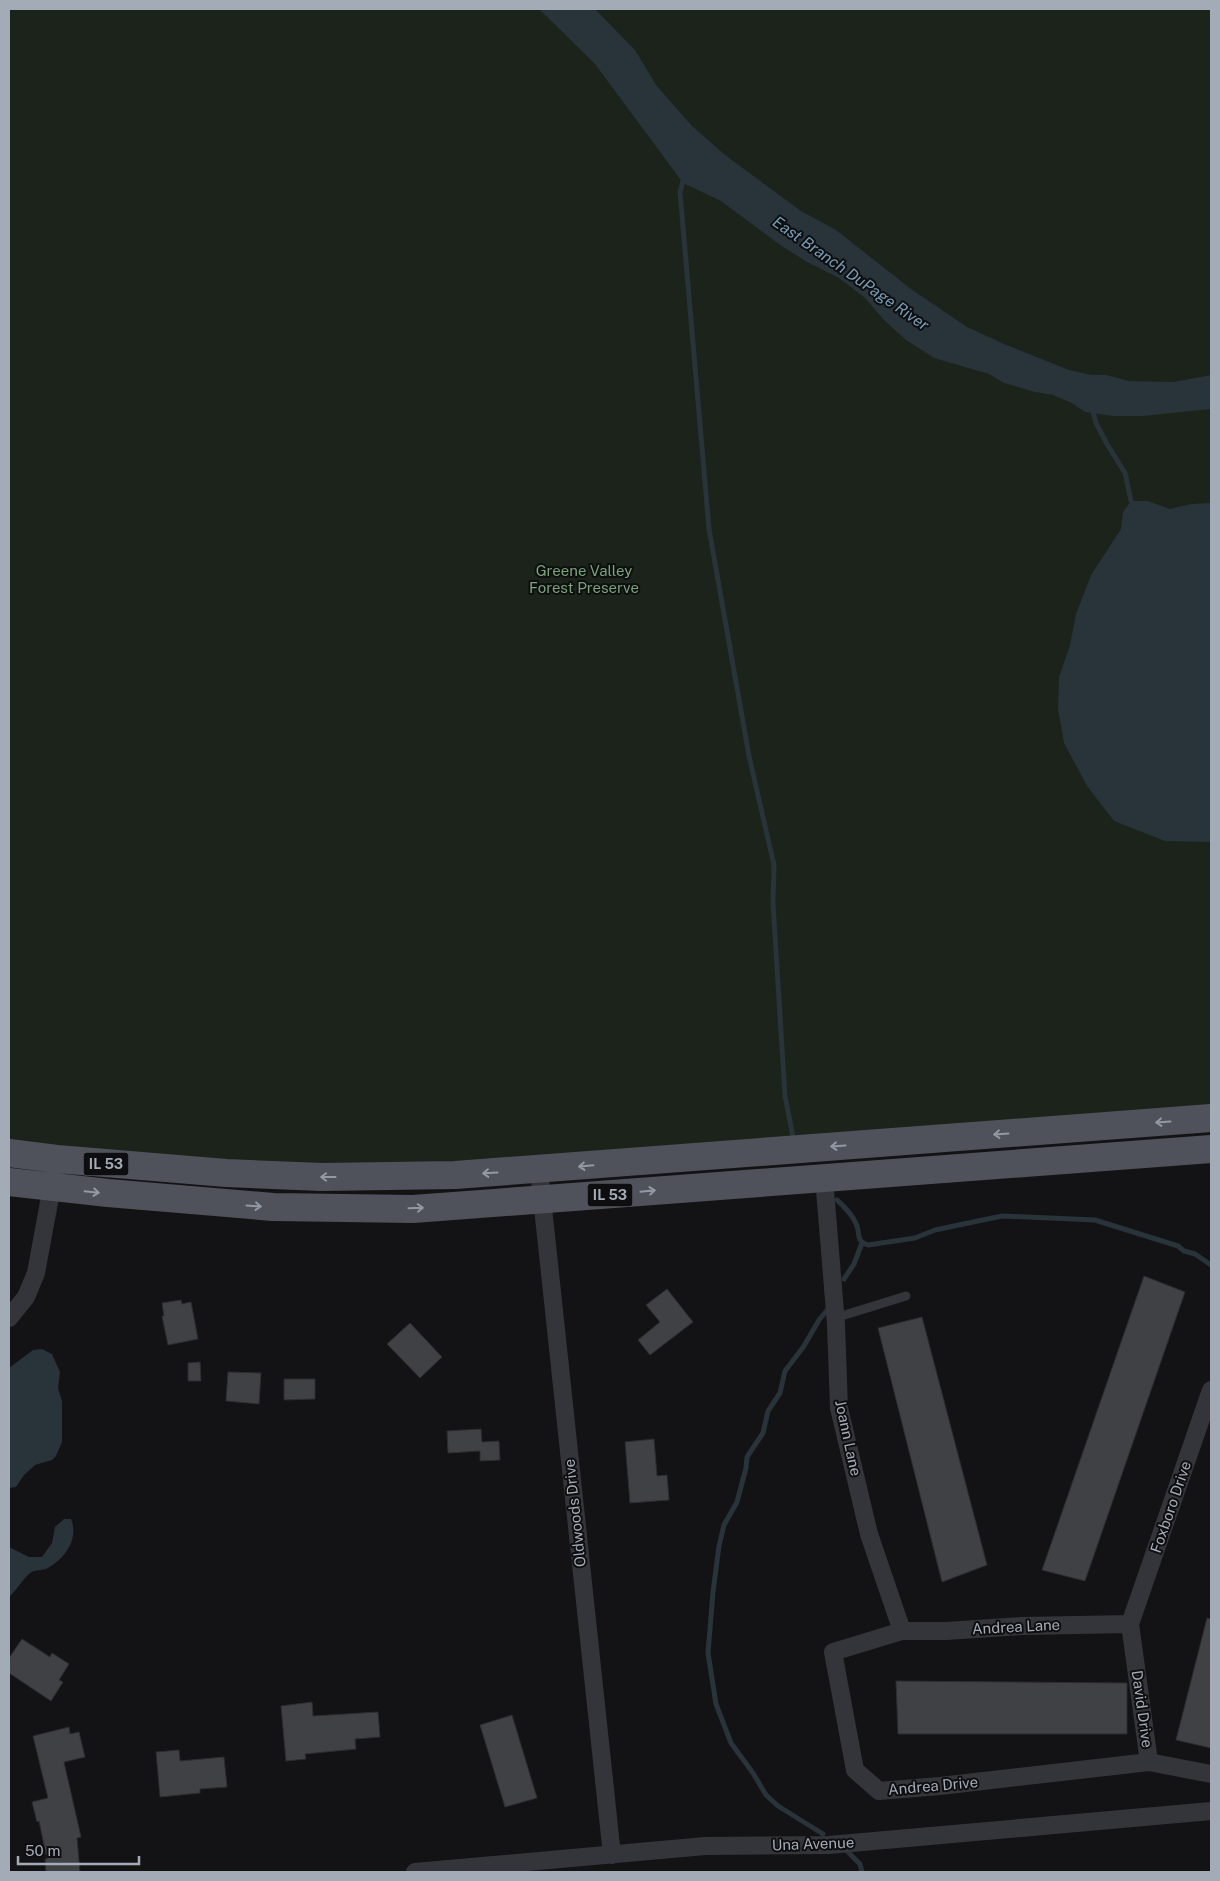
<svg xmlns="http://www.w3.org/2000/svg" width="1220" height="1881" font-family="'Public Sans',sans-serif">
	<style>
		.green { fill: #1b231b }
		.water { fill: #28333a }
		.lines { fill: none; stroke-linecap: round; stroke-linejoin: round }
		.stream { stroke: #28333a; stroke-width: 5 }
		.building { fill: #3f4145; stroke: #2d2d31 }
		.lane { stroke: #34353a; stroke-width: 9 }
		.street { stroke: #34353a; stroke-width: 18 }
		.primary { stroke: #4f525a; stroke-width: 28 }
		.oneway { stroke: #9299a4 }
		.labels { text-anchor: middle; stroke-width: 4; stroke-linejoin: round; paint-order: stroke }
		.shield { fill: #0e0e10; stroke: #767c85; stroke-width: 1 }
		.shield-label { font-size: 14px; font-weight: bold; fill: #a3abb7 }
		.park-label { font-size: 15px; fill: #79a478; stroke: #0e0e10 }
		.street-label { font-size: 15px; fill: #a3abb7; stroke: #0e0e10 }
		.water-label { font-size: 16px; font-style: italic; fill: #779db5; stroke: #0e0e10 }
	</style>
	<rect width="100%" height="100%" fill="#131315"/>
	<!-- green -->
	<path class="green" d="M9,9H1211V1109L478,1160L392,1164H272L9,1143Z"/>
	<!-- water -->
	<path class="water" d="M539,9H595L635,50L656,85L692,126L725,155L801,211L836,230L911,289L967,327L1004,344L1069,370L1092,375H1106L1129,381L1173,382L1211,375V409L1143,416H1113L1085,412L1072,403L1053,395L1035,392L1004,383L989,374L934,358L906,340L884,320L865,298L839,278L807,262L780,245L721,201L683,183L595,64Z
		M1131,501H1148L1170,509L1191,504L1211,503V842L1165,841L1114,821L1087,786L1064,743L1058,709L1059,677L1070,645L1076,614L1091,575L1121,529L1123,512Z
		M42,1349L52,1354L60,1372L58,1388L62,1401V1442L56,1456L52,1460L35,1465L24,1475L16,1487L9,1488V1368L33,1350Z
		M64,1519H71C79,1538 66,1558 48,1568C43,1571 35,1569 30,1573C22,1580 17,1590 9,1597V1547L29,1557H42L52,1543L55,1527Z"/>
	<g class="lines">
		<!-- stream -->
		<path class="stream" d="M684,177L680,192L709,529L749,756L774,865L773,903L785,1096L794,1142
			M1092,408L1096,423L1107,444L1125,473L1131,501
			M837,1200C844,1206 854,1217 857,1226C860,1235 856,1241 868,1245L915,1238L935,1230L1002,1216L1095,1220L1178,1246L1184,1251L1195,1254L1211,1265
			M844,1279L854,1264L862,1243
			M823,1834L778,1806L766,1795L753,1773L731,1743L716,1704L708,1653L713,1592L719,1546L724,1525L737,1502L746,1468L747,1457L763,1433L768,1411L780,1393L785,1371L804,1346L819,1320L828,1309
			M845,1849L860,1864L862,1872"/>
	</g>
	<!-- building -->
	<path class="building" d="M1144,1276L1185,1292L1085,1581L1042,1570Z
		M667,1289L693,1322L650,1355L638,1340L660,1322L646,1305Z
		M181,1300L182,1304L191,1302L198,1339L168,1345L162,1316H164L162,1303Z
		M922,1317L987,1565L942,1582L878,1328Z
		M410,1323L442,1357L420,1378L387,1344Z
		M200,1362L201,1381H188V1363Z
		M228,1372L261,1373L259,1404L226,1401Z
		M284,1379H315V1399L284,1400Z
		M481,1429L482,1442L499,1441L500,1460L480,1461V1451L448,1453L447,1431Z
		M654,1439L657,1476L667,1475L669,1500L630,1503L625,1442Z
		M1207,1618L1211,1619V1748L1176,1740Z
		M22,1639L50,1657L52,1653L69,1664L59,1680L63,1682L51,1701L9,1673V1658Z
		M896,1681L1127,1683V1734H898Z
		M312,1702L313,1716L378,1712L380,1737L355,1739L356,1749L305,1754L306,1759L286,1761L281,1706Z
		M512,1715L537,1798L505,1807L480,1725Z
		M69,1727L70,1734L79,1732L85,1757L64,1762L81,1837L77,1838L80,1872H46L45,1859H47L39,1821L37,1822L32,1802L48,1798L33,1736Z
		M179,1750L180,1761L224,1757L227,1787L200,1789V1793L160,1797L156,1752Z"/>
	<g class="lines">
		<!-- lane -->
		<path class="lane" d="M835,1318L906,1296"/>
		<!-- street -->
		<path class="street" d="M539,1170L612,1855
			M824,1178L836,1324L839,1408L869,1534L902,1631
			M9,1318L26,1297L36,1273L57,1159
			M1130,1624L1022,1626L946,1631H902L833,1652L855,1770L879,1791L940,1786L1149,1762L1211,1774
			M1149,1762L1130,1624L1211,1390
			M415,1872L705,1846L829,1845L1211,1811"/>
		<!-- primary -->
		<path class="primary" d="M9,1153L57,1159L226,1173L322,1177L455,1175L1211,1118
			M9,1182L108,1193L273,1207L413,1209L1211,1149"/>
	</g>
	<!-- one-way arrows -->
	<defs><path id="oneway-shaft" d="M-6 0H5M1.5-3L5.5 0L1.5 3" fill="none" stroke-width="1.6" stroke-linecap="round" stroke-linejoin="round" transform="scale(1.25)"/></defs>
	<g class="oneway">
		<use href="#oneway-shaft" transform="translate(1163 1122) rotate(176)"/>
		<use href="#oneway-shaft" transform="translate(1001 1134) rotate(176)"/>
		<use href="#oneway-shaft" transform="translate(838 1146) rotate(176)"/>
		<use href="#oneway-shaft" transform="translate(586 1166) rotate(175)"/>
		<use href="#oneway-shaft" transform="translate(490 1173) rotate(177)"/>
		<use href="#oneway-shaft" transform="translate(328 1177) rotate(180)"/>
		<use href="#oneway-shaft" transform="translate(648 1191) rotate(-6)"/>
		<use href="#oneway-shaft" transform="translate(92 1192) rotate(6)"/>
		<use href="#oneway-shaft" transform="translate(254 1206) rotate(4)"/>
		<use href="#oneway-shaft" transform="translate(416 1208) rotate(-2)"/>
	</g>
	<g class="labels">
		<!-- shield labels -->
		<g class="shield">
			<rect x="83.5" y="1152.5" width="45" height="23" rx="4"/>
			<rect x="587.5" y="1183.5" width="45" height="23" rx="4"/>
		</g>
		<g class="shield-label">
			<text x="106" y="1169">IL 53</text>
			<text x="610" y="1200">IL 53</text>
		</g>
		<!-- park labels -->
		<g class="park-label">
			<text x="584" y="576">Greene Valley<tspan x="584" dy="17">Forest Preserve</tspan></text>
		</g>
		<!-- street labels -->
		<g class="street-label">
			<text transform="translate(848 1438) rotate(78)" y="5">Joann Lane</text>
			<text transform="translate(1171 1507) rotate(-71)" y="5">Foxboro Drive</text>
			<text transform="translate(575 1513) rotate(-96)" y="5">Oldwoods Drive</text>
			<text transform="translate(1016 1627) rotate(-3)" y="5">Andrea Lane</text>
			<text transform="translate(1142 1709) rotate(82)" y="5">David Drive</text>
			<text transform="translate(933 1786) rotate(-5)" y="5">Andrea Drive</text>
			<text transform="translate(813 1844) rotate(-2)" y="5">Una Avenue</text>
		</g>
		<!-- water labels -->
		<g class="water-label">
			<text transform="translate(851 273) rotate(35)" y="6">East Branch DuPage River</text>
		</g>
	</g>
	<!-- border -->
	<rect width="1220" height="1881" fill="none" stroke="#a3abb7" stroke-width="20"/>
	<!-- scale -->
	<path d="M18 1856v8h121v-8" fill="none" stroke="#a3abb7" stroke-width="2.5"/>
	<text x="25" y="1856" font-size="15" fill="#a3abb7" stroke="#0e0e10" stroke-width="4" paint-order="stroke">50 m</text>
</svg>
